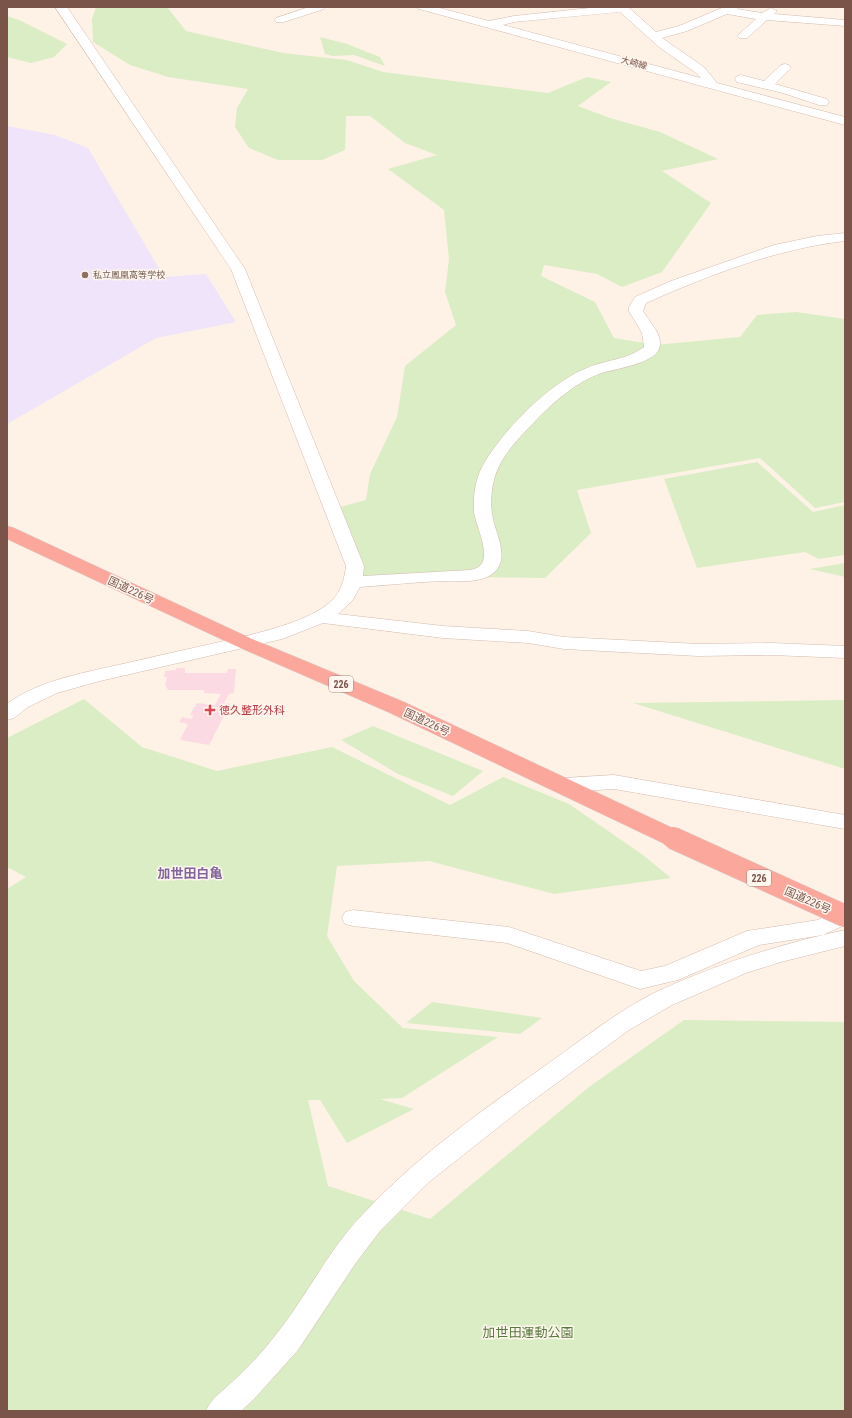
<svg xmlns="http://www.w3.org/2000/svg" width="852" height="1418" font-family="'Roboto Condensed','Noto Sans JP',sans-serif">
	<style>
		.education { fill: #efe4fa }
		.medical { fill: #fcdae3 }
		.green { fill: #daedc4 }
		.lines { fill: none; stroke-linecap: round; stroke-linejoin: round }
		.minor-casing { stroke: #d4baae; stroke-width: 1 }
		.highway-casing { stroke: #dacfcc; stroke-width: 1 }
		.minor { fill: #fff; fill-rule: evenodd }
		.highway { fill: #fca79b; fill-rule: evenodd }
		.highway-bridge-casing { stroke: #dacfcc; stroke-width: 23; stroke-linecap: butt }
		.highway-bridge { stroke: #fca79b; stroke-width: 22 }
		.education-dot { fill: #8d6e63; stroke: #fff7ef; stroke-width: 1.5 }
		.health-dot { fill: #e0444e; stroke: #fff7ef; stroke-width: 1.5 }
		.labels { text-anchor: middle; stroke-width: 3; stroke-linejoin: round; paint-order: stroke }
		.far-street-label { font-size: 9px; fill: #7a5449; stroke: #fff7ef }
		.far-education-label { font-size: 9px; fill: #785e54; stroke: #fff7ef; text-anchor: start }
		.shield { fill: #fff7ef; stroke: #a2857b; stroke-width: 1 }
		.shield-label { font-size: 10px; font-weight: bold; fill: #7a5449 }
		.street-label { font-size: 11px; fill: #7a5449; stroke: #fff7ef }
		.health-label { font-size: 11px; fill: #be3a42; stroke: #fff7ef; text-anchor: start }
		.quarter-label { font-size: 13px; font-weight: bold; fill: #83659d; stroke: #fff7ef }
		.near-park-label { font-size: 13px; fill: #587a3d; stroke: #fff7ef }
	</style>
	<rect width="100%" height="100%" fill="#fef2e7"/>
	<!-- education -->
	<path class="education" d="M7,126L55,135L88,148L164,277L206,274L236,322L156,338L7,424Z"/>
	<!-- medical -->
	<path class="medical" d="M176,668H185V673H227L228,669H236L234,693L229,694L224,703L230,704L209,745L180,740L188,724L179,722L182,717L192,719L193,716L190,715L197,703L215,705L221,694L204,693V690H168L165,685L167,677H164L165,671L176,670Z"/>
	<!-- green -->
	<path class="green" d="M96,7H167L186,31L283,53L347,60L383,72L548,93L587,77L611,82L578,106L610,118L660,132L718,159L662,171L711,203L662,272L622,287L597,274L544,265L541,276L595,302L614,338L655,345L740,337L757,315L796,312L845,319V502L815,508L760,458L577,490L591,533L545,578L363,576L361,558L340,507L366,500L370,474L397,417L405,366L456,325L445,292L449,259L444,210L388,169L437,155L405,143L370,116H346L345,150L322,160H278L249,148L235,127L237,108L248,89L168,77L130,65L93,42L92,19Z
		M7,16L19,20L67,44L54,57L31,63L7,57Z
		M320,37L347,44L380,57L385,66L354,55L333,56L325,54Z
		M757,462L813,512L845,505V555L819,559L805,552L697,568L664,479Z
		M845,563V577L810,569Z
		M84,699L142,747L217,771L332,747L450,805L503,777L569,804L643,855L671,878L554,894L429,861L337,866L327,936L354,981L403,1028L498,1037L402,1098L380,1099L414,1109L347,1143L320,1100H308L328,1186L430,1219L589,1087L684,1020L845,1022V1411H7V889L26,877L7,867V738Z
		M845,700V769L633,703Z
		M373,726L483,771L453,796L398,774L341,740Z
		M432,1002L542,1018L520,1034L406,1023Z"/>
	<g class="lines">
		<defs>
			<path id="minor" d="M55,7H67L245,269L364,566L363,576L470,570C498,566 476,528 474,512C473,497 475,481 482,467C500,433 550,382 587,368C605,360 627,360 644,347L642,333L629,311V307L635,297L671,281L774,245L817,236L845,233V241C776,249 709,275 646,303L643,311C649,322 664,335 659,349C653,364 613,369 599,374C577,382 556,400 540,416C523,434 500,455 494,480C491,492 490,506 493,519C497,537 512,563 489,576C476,583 458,581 444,581C416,582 388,585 360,587L352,601L338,614L443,626L528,631L564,637L698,644L772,643L845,646V658L772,655L698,656L564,649L528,643L443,638L323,623L282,639L100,681L57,693L28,707L14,718L7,720V704C38,680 88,672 127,663C165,654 203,646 242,637C266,631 310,620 329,603C341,593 344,581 346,566L231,269Z
				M309,7H326L324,9L284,22H276L274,20L276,18Z
				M417,7H436L489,21L514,16L599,7H628L656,32L679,26L724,7H739L737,9L762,13L771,8L777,11L774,14L845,20V26L767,20L747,38H739L737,36L756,19L727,14L687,31L662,38L704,67L717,83L845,117V125L419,9ZM620,12L659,47L696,73L701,78L503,25L514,22Z
				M785,64L789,65L791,68L775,84L827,99L829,102L827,105H819L783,93L737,82L735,79L737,76L741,75L764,81L781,65Z
				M614,775L845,815V829L614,789L564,792L557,790L554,785L557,780L564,778Z
				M845,907V925L823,935L845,930V946L781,962L746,973L672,1005L629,1030L520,1110L429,1182L380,1231L355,1264L298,1350L254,1399L241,1411H206C211,1398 222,1392 232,1382C248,1368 266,1348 278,1332C308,1294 329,1249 363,1214C417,1156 484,1109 549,1063C584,1038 618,1011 656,992C710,967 765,949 823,935L759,945L678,980L640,989L507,943L353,926L345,924L342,918L345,912L353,910L509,927L641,971L665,966L747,931L818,920L837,909Z"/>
			<path id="highway" d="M7,526L14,528L250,638L404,702L681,832L685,838L681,844L673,846L665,844L388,712L236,646L7,539Z"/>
		</defs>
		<!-- minor casing -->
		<use href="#minor" class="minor-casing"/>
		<!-- highway casing -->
		<use href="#highway" class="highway-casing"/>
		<!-- minor -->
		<use href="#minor" class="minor"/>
		<!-- highway -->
		<use href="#highway" class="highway"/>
		<defs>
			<path id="highway-bridge" d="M673,838L845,916"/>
		</defs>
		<!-- highway-bridge casing -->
		<use href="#highway-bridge" class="highway-bridge-casing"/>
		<!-- highway-bridge -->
		<use href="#highway-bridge" class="highway-bridge"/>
	</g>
	<!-- markers -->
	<circle class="education-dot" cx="85" cy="275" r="4"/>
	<path class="health-dot" d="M208 704h4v4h4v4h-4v4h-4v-4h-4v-4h4z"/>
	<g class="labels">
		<!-- far-street labels -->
		<g class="far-street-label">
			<text transform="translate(634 63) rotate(15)" y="3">大崎線</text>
		</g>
		<!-- far-education labels -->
		<g class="far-education-label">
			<text x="93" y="278">私立鳳凰高等学校</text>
		</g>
		<!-- shield labels -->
		<g class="shield">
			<rect x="329" y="676" width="24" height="16" rx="3"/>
			<rect x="747" y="870" width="24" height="16" rx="3"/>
		</g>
		<g class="shield-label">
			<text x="341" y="688">226</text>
			<text x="759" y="882">226</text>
		</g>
		<!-- street labels -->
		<g class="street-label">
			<text transform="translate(131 590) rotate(25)" y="4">国道226号</text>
			<text transform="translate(427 722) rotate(25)" y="4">国道226号</text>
			<text transform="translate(808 900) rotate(24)" y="4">国道226号</text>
		</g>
		<!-- health labels -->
		<g class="health-label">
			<text x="219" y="714">徳久整形外科</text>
		</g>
		<!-- quarter labels -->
		<g class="quarter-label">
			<text x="190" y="878">加世田白亀</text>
		</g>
		<!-- near-park labels -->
		<g class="near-park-label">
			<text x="528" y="1337">加世田運動公園</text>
		</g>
	</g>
	<!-- border -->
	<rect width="852" height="1418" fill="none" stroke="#7a5449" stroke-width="16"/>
</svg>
